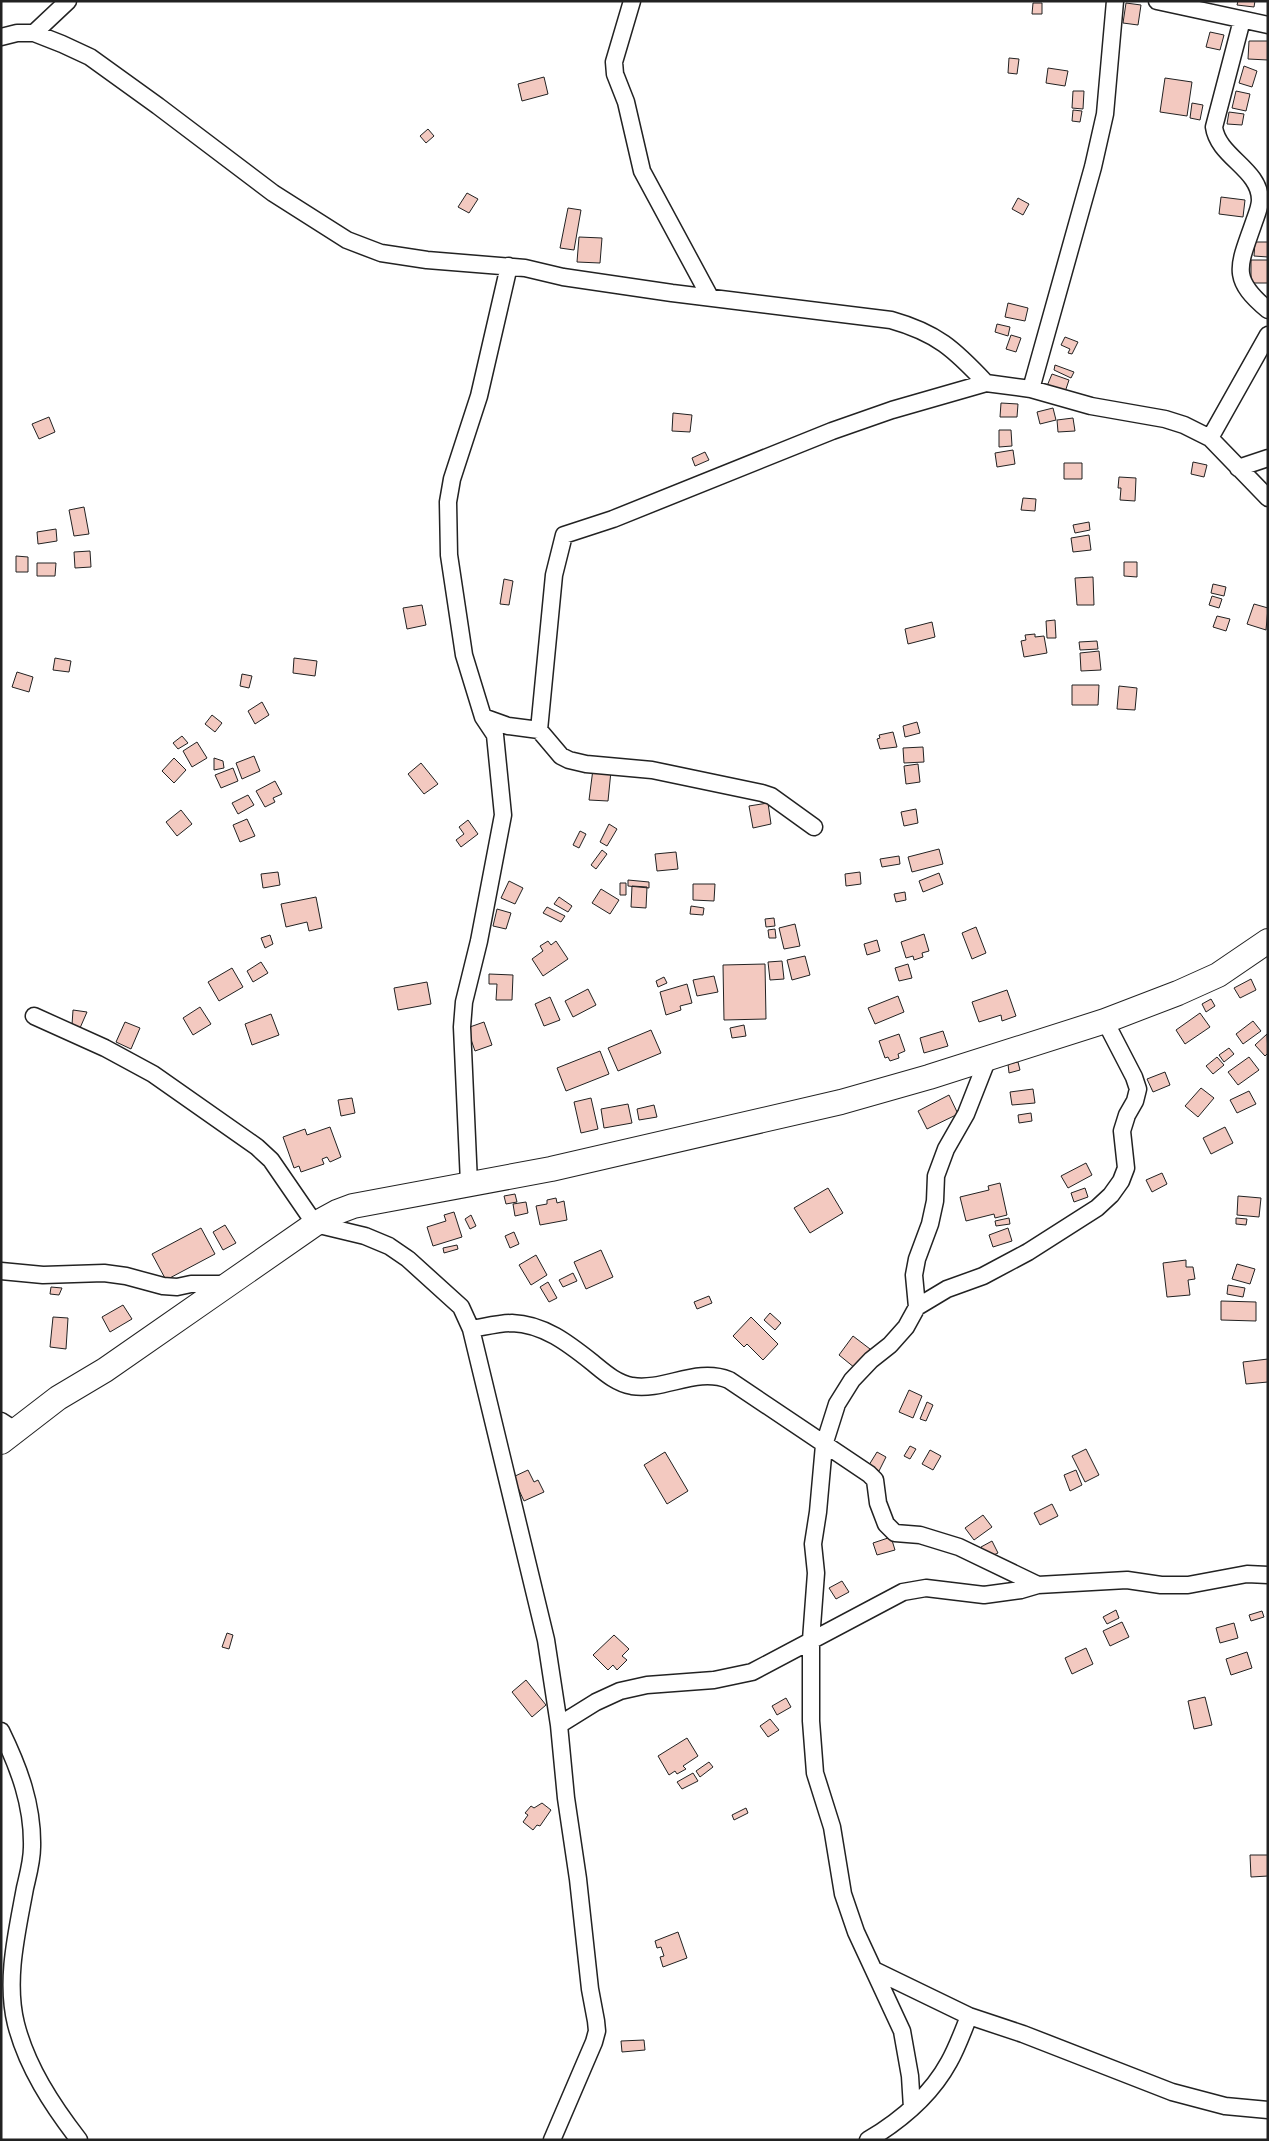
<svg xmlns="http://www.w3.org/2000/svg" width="1269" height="2141" font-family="Manrope,sans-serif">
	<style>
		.building { fill: #f3c9c0; stroke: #222 }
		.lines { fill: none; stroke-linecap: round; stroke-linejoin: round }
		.street-casing { stroke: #222; stroke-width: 19 }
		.secondary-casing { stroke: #222; stroke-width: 26 }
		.street { stroke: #fff; stroke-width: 16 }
		.secondary { stroke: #fff; stroke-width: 24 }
	</style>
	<rect width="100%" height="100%" fill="#fff"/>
	<!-- building -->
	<path class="building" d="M1238,1H1255L1254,7L1237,5Z
		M1033,3H1042V14H1032Z
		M1126,3L1141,5L1138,25L1123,23Z
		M1210,32L1224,35L1220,50L1206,47Z
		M1249,41H1268V60L1248,59Z
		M1009,58L1019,59L1017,74L1008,73Z
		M1244,66L1257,71L1252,87L1239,83Z
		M1048,68L1068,71L1065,86L1046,83Z
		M544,77L548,94L522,101L518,84Z
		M1165,78L1192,82L1187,116L1160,112Z
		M1073,91H1084L1083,109L1072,108Z
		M1236,91L1250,94L1246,111L1232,108Z
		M1192,103L1203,105L1200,120L1190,118Z
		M1073,110L1082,111L1080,122L1072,121Z
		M1229,112L1244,114L1242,125L1227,124Z
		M428,129L434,136L426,143L420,136Z
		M467,193L478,199L469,213L458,207Z
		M1221,197L1245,200L1243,217L1219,214Z
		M1018,198L1029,204L1023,215L1012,209Z
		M568,208L581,210L574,250L560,248Z
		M579,237L602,238L600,263L577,262Z
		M1255,242H1268V257L1254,256Z
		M1251,260H1268V283H1251Z
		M1008,303L1028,308L1025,321L1005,317Z
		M997,324L1010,327L1008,336L995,332Z
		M1011,335L1021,338L1016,352L1006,349Z
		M1065,337L1078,342L1072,354L1068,353L1070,349L1061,345Z
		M1055,365L1074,372L1071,378L1054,370Z
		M1052,374L1069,380L1065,392L1047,386Z
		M1001,403L1018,404L1017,417H1000Z
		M1053,408L1056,420L1040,424L1037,412Z
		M673,413L692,415L690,432L672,431Z
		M49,417L55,432L39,439L32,424Z
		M1073,418L1075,431L1058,432L1057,420Z
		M999,430H1011L1012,446L999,447Z
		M1013,450L1015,464L997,467L995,453Z
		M705,452L709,460L695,466L692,458Z
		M1193,462L1207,465L1204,477L1191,474Z
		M1064,463H1082V479H1064Z
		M1119,477L1136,478L1135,501L1120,500L1121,488H1118Z
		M1023,498L1036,499L1035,511L1021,510Z
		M84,507L89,534L74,536L69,510Z
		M1089,522L1090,530L1075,533L1073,525Z
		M56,529L57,541L38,544L37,532Z
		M1089,535L1091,550L1073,552L1071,538Z
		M90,551L91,567L75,568L74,552Z
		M16,556L28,557V572H16Z
		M1124,562H1137V577L1124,576Z
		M37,563H56L55,576H37Z
		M1093,577L1094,605H1077L1075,578Z
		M504,579L513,581L509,605L500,604Z
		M1213,584L1226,587L1224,596L1211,593Z
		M1212,596L1222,599L1219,608L1209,605Z
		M1254,604L1268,608L1266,630L1247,624Z
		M422,605L426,625L407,629L403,608Z
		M1217,616L1230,619L1226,631L1213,627Z
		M1055,620L1056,638H1047L1046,621Z
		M932,622L935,637L908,644L905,629Z
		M1035,634V637L1044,636L1047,653L1024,657L1021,641L1026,640L1025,635Z
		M1097,641L1098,649L1080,650L1079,642Z
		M1099,651L1101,670L1081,671L1080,653Z
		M55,658L71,661L69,672L53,670Z
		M294,658L317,661L315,676L293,673Z
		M17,672L33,677L29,692L12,687Z
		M242,674L252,676L249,688L240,686Z
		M1072,685H1099L1098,705H1072Z
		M1119,686L1137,688L1135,710L1117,709Z
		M262,702L269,715L255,724L248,711Z
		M212,715L222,723L215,732L205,724Z
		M917,722L920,733L905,737L903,726Z
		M893,732L897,747L880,749L877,739L880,738L879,735Z
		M182,736L188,743L178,749L173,743Z
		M197,742L207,758L192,767L183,751Z
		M923,747L924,762L904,763L903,748Z
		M254,756L260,771L242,779L236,763Z
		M174,758L186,770L174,783L162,771Z
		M214,758L223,761L224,768L214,770Z
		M421,763L438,784L424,794L408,774Z
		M918,764L920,782L906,784L904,766Z
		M233,768L238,781L221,788L215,775Z
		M593,769L611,771L608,801L589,800Z
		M275,781L282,794L273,798L275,802L265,807L256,791Z
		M248,795L254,805L238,814L232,803Z
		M768,803L771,824L753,828L749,806Z
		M916,809L918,823L904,826L901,812Z
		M181,810L192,824L177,836L166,822Z
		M247,819L255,836L240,842L233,825Z
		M468,820L478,834L461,847L456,840L464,834L459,827Z
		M609,824L617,829L607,846L600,842Z
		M580,831L586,834L579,848L573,845Z
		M939,849L943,864L912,872L908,857Z
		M602,850L607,854L596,869L591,865Z
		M676,852L678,869L657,871L655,854Z
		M899,856L900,864L882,867L880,859Z
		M278,872L280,885L263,888L261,874Z
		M860,872L861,884L846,886L845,874Z
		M939,873L943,884L923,892L919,881Z
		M628,880L649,882V888L628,886Z
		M509,881L523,888L515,904L501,898Z
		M620,883H626V895H620Z
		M693,884H715L714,901L693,900Z
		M632,886L647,887L646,908L631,907Z
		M601,889L619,900L610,914L592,903Z
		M905,892L906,900L896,902L894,894Z
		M316,897L322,928L309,931L307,922L286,927L281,904Z
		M559,897L572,906L568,912L554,904Z
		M691,906L704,908L703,915L690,914Z
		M547,907L565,916L561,922L543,913Z
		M497,909L511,913L506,929L493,926Z
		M774,918L775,926L766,927L765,919Z
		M795,924L800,946L784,949L779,928Z
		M976,927L986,953L972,959L962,933Z
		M775,929L776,938H769L768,930Z
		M924,934L929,951L922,953L923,957L914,960L913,956L906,958L901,942Z
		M270,935L273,944L265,948L261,938Z
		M877,940L880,951L867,955L864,944Z
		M548,941L551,945L556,941L568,959L543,976L532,959L543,951L540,946Z
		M805,956L810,975L792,980L787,960Z
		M782,961L784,979L770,980L768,962Z
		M261,962L268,973L253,982L247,971Z
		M765,964L766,1019L724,1020L723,965Z
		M908,964L912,978L899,981L895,968Z
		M232,968L243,987L219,1001L208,982Z
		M489,974L513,975L512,1000H496L497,984H489Z
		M714,976L718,992L697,996L693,980Z
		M664,977L667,983L658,987L656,981Z
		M1251,979L1256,990L1240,998L1234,988Z
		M427,982L431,1004L398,1010L394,988Z
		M687,984L692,1003L680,1006L681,1010L666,1015L660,992Z
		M588,989L596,1005L573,1017L565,1001Z
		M1007,990L1016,1016L1002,1021L1001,1015L979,1022L972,1002Z
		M898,996L904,1012L875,1024L868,1008Z
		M550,997L560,1020L544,1026L535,1004Z
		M1211,999L1215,1006L1206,1012L1202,1004Z
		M200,1007L211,1024L193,1035L183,1018Z
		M73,1010L87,1012L80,1028L72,1025Z
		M1200,1013L1210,1027L1185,1044L1176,1030Z
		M271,1014L279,1035L252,1045L245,1024Z
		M1253,1021L1261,1031L1243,1044L1236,1034Z
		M125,1022L140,1028L131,1049L116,1042Z
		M484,1022L492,1045L475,1051L467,1028Z
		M744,1025L746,1036L732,1038L730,1028Z
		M651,1030L661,1053L618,1071L608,1048Z
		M943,1031L948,1046L924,1053L920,1038Z
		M899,1034L905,1051L898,1054L899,1058L890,1061L888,1057L885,1058L879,1041Z
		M1267,1034L1268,1053L1265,1056L1255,1045Z
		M1229,1048L1234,1054L1224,1062L1219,1055Z
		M600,1051L609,1074L566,1091L557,1068Z
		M1217,1057L1224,1065L1213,1074L1206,1066Z
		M1249,1057L1259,1070L1238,1085L1228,1072Z
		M1018,1062L1020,1070L1009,1073L1008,1064Z
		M1165,1072L1170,1085L1153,1092L1147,1079Z
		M1201,1088L1214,1098L1198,1117L1185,1106Z
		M1033,1089L1035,1103L1012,1105L1010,1092Z
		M1249,1091L1256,1104L1237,1113L1230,1100Z
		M949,1095L958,1114L927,1129L918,1111Z
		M352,1098L355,1113L341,1116L338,1100Z
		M591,1098L598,1129L581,1133L574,1102Z
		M628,1104L632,1123L604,1128L601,1109Z
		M654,1105L657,1117L639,1120L637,1109Z
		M1031,1113L1032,1121L1019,1123L1018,1115Z
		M330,1127L341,1157L330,1162L327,1157L322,1159L324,1164L301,1172L299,1166L294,1168L283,1137L305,1129L307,1135Z
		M1225,1127L1233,1143L1211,1154L1203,1138Z
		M1086,1163L1092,1175L1068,1188L1061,1176Z
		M1162,1173L1167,1184L1152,1192L1146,1180Z
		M1000,1183L1007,1215L995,1218L994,1214L966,1221L960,1197L989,1190L988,1186Z
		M828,1188L843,1213L810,1233L794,1208Z
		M1085,1188L1088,1197L1074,1202L1071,1193Z
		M515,1194L517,1202L506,1204L504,1196Z
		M1238,1196L1261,1198L1259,1217L1237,1215Z
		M556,1198L557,1203L564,1201L567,1220L540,1225L536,1206L547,1204V1200Z
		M526,1202L528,1213L515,1216L513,1204Z
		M454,1212L462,1237L433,1246L427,1227L446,1221L444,1215Z
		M471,1215L476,1226L470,1229L465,1219Z
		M1009,1218L1010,1224L996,1226L995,1221Z
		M1236,1218L1247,1219L1246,1225L1236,1224Z
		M225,1225L236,1243L223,1250L213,1232Z
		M201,1228L215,1254L166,1280L152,1254Z
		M1008,1228L1012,1241L993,1247L989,1235Z
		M514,1232L519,1244L510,1248L505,1236Z
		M457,1245L458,1249L444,1253L443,1248Z
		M601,1250L613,1277L586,1289L574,1262Z
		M536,1255L547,1275L531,1285L519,1265Z
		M1186,1260V1267H1193L1195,1279L1188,1280L1190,1295L1167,1297L1163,1263Z
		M1237,1264L1255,1269L1250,1284L1232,1279Z
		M573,1273L577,1281L563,1287L559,1280Z
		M548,1282L557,1298L549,1302L540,1287Z
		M1228,1285L1245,1288L1243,1297L1227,1294Z
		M51,1287L62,1288L59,1295L50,1294Z
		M709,1296L712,1303L697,1309L694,1302Z
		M1221,1301L1256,1302V1321L1221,1320Z
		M123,1305L132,1319L110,1332L102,1317Z
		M770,1313L781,1323L775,1330L764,1320Z
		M53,1317L68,1318L66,1349L50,1347Z
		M751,1317L778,1344L763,1360L747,1344L744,1347L733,1336Z
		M853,1336L870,1349L855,1368L839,1355Z
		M1268,1359V1382L1246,1384L1243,1362Z
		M909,1390L922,1396L913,1418L899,1412Z
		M927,1402L933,1405L926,1421L920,1419Z
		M910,1446L916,1449L910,1459L904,1456Z
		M1086,1449L1099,1475L1085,1482L1072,1456Z
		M930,1450L941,1456L933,1470L922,1464Z
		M665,1452L688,1491L667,1504L644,1465Z
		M877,1452L886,1457L879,1471L869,1465Z
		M528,1470L534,1482L538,1480L544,1492L524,1501L513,1477Z
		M1076,1470L1082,1485L1070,1491L1064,1475Z
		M1052,1504L1058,1516L1040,1525L1034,1513Z
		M983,1515L992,1527L974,1540L965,1528Z
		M891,1537L895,1550L877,1555L873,1543Z
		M992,1541L998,1553L987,1558L981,1547Z
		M842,1581L849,1592L836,1599L829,1588Z
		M1116,1610L1119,1618L1107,1624L1103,1617Z
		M1262,1611L1264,1617L1251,1621L1249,1615Z
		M1122,1622L1129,1637L1110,1646L1103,1631Z
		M1234,1623L1238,1638L1220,1643L1216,1628Z
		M227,1633L233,1635L229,1649L222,1647Z
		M614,1635L629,1649L622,1656L627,1660L617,1670L613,1665L608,1670L593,1655Z
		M1086,1648L1093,1664L1072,1674L1065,1658Z
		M1247,1652L1252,1668L1231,1675L1226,1659Z
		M526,1680L546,1705L532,1717L512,1692Z
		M1205,1697L1212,1725L1194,1729L1188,1701Z
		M786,1698L791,1707L777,1715L772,1706Z
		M770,1719L779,1730L768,1737L760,1726Z
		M687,1738L698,1756L683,1766L686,1769L677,1774L675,1771L669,1775L658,1756Z
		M709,1762L713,1767L700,1777L696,1771Z
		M693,1773L698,1781L682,1789L677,1782Z
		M542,1803L551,1810L540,1826L537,1825L533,1830L523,1822L528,1815L525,1813L531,1806L534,1808Z
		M746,1808L748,1813L734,1820L732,1815Z
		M1250,1855H1268V1876L1251,1877Z
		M678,1932L687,1958L663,1967L660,1957L664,1956L661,1947L657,1948L655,1941Z
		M644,2040L645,2050L622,2052L621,2041Z"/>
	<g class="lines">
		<defs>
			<path id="street" d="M632,1L614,62L615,74L626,102L642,171L710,297
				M1157,1L1268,25
				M1242,20L1214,127C1218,157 1260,169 1260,200C1260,207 1256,216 1254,222C1239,266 1229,278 1268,310
				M34,33L68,1
				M1,37L17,33H34L62,44L90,57L158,106L273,193L347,240L381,253L427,260L525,268L563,277L672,293L891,320C937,333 954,349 986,383
				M1031,389L1093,167L1105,114L1115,1
				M1210,438L1268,335
				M1238,468L1268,458
				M483,717L508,726L539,730L561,756L569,760L586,764L652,770L762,793L771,796L814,827
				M539,730L554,575L564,535L613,519L832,431L892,410L986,383L1031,389L1091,406L1165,419L1184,425L1210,438L1268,498
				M34,1016L105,1048L153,1074L257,1147L271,1160L315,1224L365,1236L389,1246L408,1259L461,1307L471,1329L546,1640L559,1725L566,1798L578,1879L590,1989L596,2021L597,2031L594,2042L552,2140
				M469,1183L462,1027L464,1002L479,941L503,815L495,735L483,717L464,655L449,555L448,502L452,479L479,396L509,266
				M1,1271L43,1275L104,1273L126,1276L163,1286L177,1287L191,1284H228
				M917,1307L947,1289L983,1276L1028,1252L1097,1208L1111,1195L1121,1181L1126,1168L1122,1131L1127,1115L1135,1101L1138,1089L1134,1077L1105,1021
				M471,1329C484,1327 499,1323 512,1323C544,1324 569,1344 593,1363C604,1372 616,1383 632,1386C665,1391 696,1367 729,1380L869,1474L875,1480L878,1503L886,1524L895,1533L920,1535L959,1547L1038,1585
				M1,1421L15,1430
				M559,1725L596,1702L620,1691L647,1685L714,1680L752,1672L903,1592L926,1588L984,1595L1021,1590L1038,1585L1127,1580L1161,1585H1188L1247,1574L1268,1575
				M1,1731C19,1768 33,1805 32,1847C32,1861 28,1875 25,1888C17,1932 5,1980 16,2024C27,2067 52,2105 79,2140
				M874,1970L969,2016L1023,2034L1172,2092L1225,2106L1268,2110
				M912,2108L910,2076L902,2031L856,1932L843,1894L832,1827L815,1773L811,1721V1640L816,1573L813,1544L818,1512L824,1445L837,1404L852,1380L871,1360L890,1345L906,1327L917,1307L914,1275L917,1259L930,1224L935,1201L936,1176L946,1149L966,1114L988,1058
				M868,2140C900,2121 931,2095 949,2062C957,2048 963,2031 969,2016"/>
			<path id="secondary" d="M1,1442L58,1398L105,1370L315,1224L337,1212L353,1206L551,1169L841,1102L929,1077L1105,1021L1178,993L1218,975L1268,941"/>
		</defs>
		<!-- street casing -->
		<use href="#street" class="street-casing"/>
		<!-- secondary casing -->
		<use href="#secondary" class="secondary-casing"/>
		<!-- street -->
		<use href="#street" class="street"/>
		<!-- secondary -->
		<use href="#secondary" class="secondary"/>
	</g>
	<!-- border -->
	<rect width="1269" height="2141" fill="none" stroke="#222222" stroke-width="5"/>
</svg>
